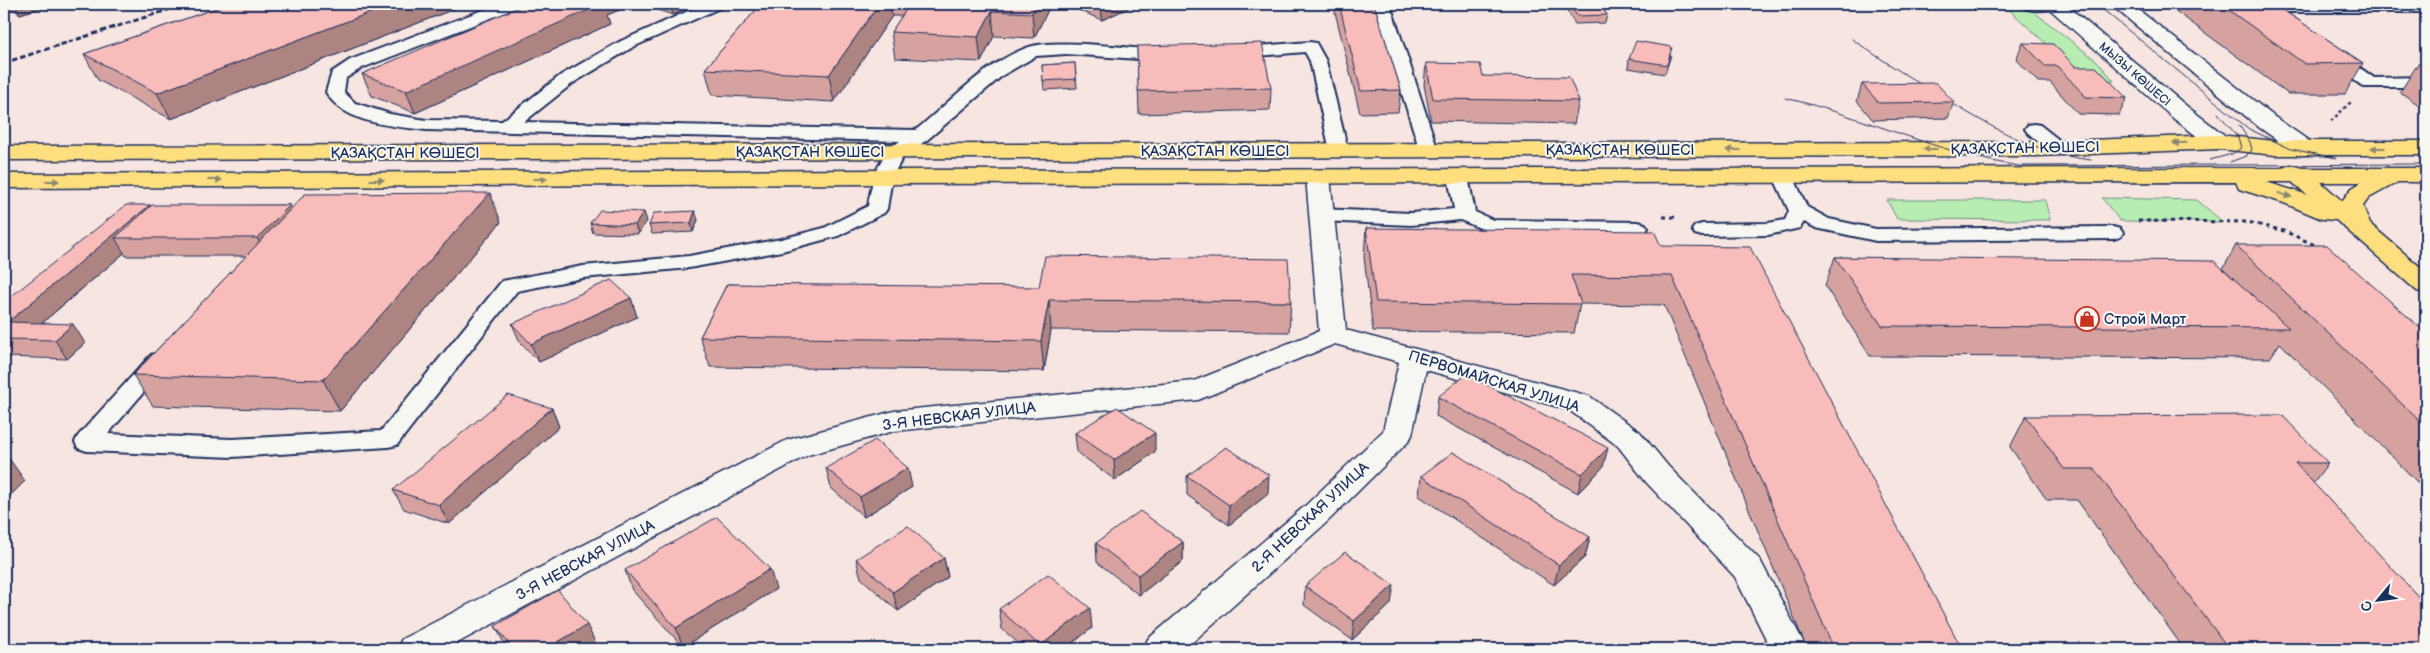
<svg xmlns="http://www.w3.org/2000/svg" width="2430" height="653" font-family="'Balsamiq Sans',sans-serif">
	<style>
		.green { fill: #b7edb0; stroke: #698e87 }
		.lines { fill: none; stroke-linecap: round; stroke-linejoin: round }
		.service-casing { stroke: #1b2f5e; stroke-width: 4 }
		.minor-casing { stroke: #1b2f5e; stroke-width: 3 }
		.secondary-casing { stroke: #1b2f5e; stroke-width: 3 }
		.primary-casing { stroke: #1b2f5e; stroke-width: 3 }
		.path-far1 { stroke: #1b2f5e; stroke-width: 2.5; stroke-dasharray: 3 3; stroke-linecap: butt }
		.path { stroke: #1b2f5e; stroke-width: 3; stroke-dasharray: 4 4; stroke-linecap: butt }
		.service { fill: #f6f6f2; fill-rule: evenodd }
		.minor { fill: #f6f6f2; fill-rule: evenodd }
		.secondary { fill: #f6f6f2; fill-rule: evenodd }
		.primary { fill: #fddf80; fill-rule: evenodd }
		.tram { stroke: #1b2f5e; stroke-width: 1 }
		.rail { stroke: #1b2f5e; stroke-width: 3; stroke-dasharray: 5.5 3; stroke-linecap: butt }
		.wall { fill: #d5a2a0; stroke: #1b2f5e }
		.shaded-wall { fill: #ae8482; stroke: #1b2f5e }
		.building { fill: #f8bcba; stroke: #1b2f5e }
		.oneway { fill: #8c876f }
		.labels { text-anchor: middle; stroke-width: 4; stroke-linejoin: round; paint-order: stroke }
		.far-street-label { font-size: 12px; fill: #1b2f5e; stroke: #f6f6f2 }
		.street-label { font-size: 15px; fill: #1b2f5e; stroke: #f6f6f2 }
		.poi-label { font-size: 15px; fill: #1b2f5e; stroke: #f6f6f2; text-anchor: start }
	</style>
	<rect width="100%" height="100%" fill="#f7e5e1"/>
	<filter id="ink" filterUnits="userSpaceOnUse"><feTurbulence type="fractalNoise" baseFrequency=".02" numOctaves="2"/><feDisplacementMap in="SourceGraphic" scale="10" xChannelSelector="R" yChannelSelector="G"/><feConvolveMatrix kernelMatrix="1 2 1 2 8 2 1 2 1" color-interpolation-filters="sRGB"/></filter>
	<g filter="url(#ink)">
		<!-- green -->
		<path class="green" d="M2025,5L2097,61L2114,81L2089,83L2005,6Z
			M2102,198L2197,200L2223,222L2120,221Z
			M1887,200H2045L2050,220L1897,219Z"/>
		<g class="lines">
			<defs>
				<path id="service" d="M499,4H521L519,7L362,68L346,78L344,92L355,103L390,114L426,120L502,121L561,75L621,41L704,4H724L722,7L633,47L573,83L524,122L916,130C950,102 984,64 1026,48C1051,37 1137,49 1168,51L1174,52L1176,56L1174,60L1168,61L1066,54L1036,56L1003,75L927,140L904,155L892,177L887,209L884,213L838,236L782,251L689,268L583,278L517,291L397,445L388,447L232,457L87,451L78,448L75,442L78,436L151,355L159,353L167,355L171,360L108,434L232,439L381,431L502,281L583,266L689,256L781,239L824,228L868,206C872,181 877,156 900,141L426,130C393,126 344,124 326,92L332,72L350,60Z
					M1374,4H1390L1438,151L1436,155H1422L1420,151Z
					M2023,4H2062C2056,12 2034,11 2024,8Z
					M2255,4H2426V12H2278L2280,15L2278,18L2272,20L2266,18L2253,7Z
					M1310,42L1316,43L1326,61L1348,151L1346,155H1332L1330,151L1310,61L1305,52L1233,58L1227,57L1225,53L1227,49L1233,48Z
					M2333,52L2339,53L2374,78L2426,77V87H2364L2327,61L2325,57L2327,53Z
					M2034,124L2040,125L2064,144L2066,148L2064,152H2050L2028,133L2025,129L2028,125Z
					M1783,170L1790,172L1793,176L1807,207L1829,219L1876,229L2113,227L2120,229L2123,233L2120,237L2113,239L1876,241L1816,228L1804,222L1800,228L1768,235L1702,236L1695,234L1692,230L1695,226L1702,224L1768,223L1785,220L1789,211L1773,176L1776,172Z
					M1458,171L1465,173L1468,177L1475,212L1493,220L1638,222L1645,224L1648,228L1645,232L1638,234L1490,232L1460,220L1411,225L1320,221L1313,219L1310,215L1313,211L1320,209L1411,213L1454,209L1448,177L1451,173Z"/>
				<path id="minor" d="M2110,4H2131L2276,118L2312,143L2315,148L2312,153L2304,155L2296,153L2260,128Z
					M1318,170L1326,172L1330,177L1346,330L1589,396L1640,432L1668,466L1760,560L1807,649H1771L1735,577L1646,482L1618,446L1569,410L1426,370L1412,435L1408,442L1327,522L1185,649H1143L1148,639L1305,506L1383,431L1399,362L1335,344L1198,400L894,431L808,455L446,649H397L402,639L787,440L894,411L1194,381L1319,331L1306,177L1310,172Z"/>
				<path id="secondary" d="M2044,4H2065L2189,108L2227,137L2230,142L2227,147L2219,149L2211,147L2173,118Z"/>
				<path id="primary" d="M2219,135L2275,141H2426V155H2275L2219,149L2037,156L4,160V146L2037,142Z
					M2291,165L2302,168H2426V182H2398L2369,198L2363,206L2370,224L2426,272V293L2417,291L2336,220L2322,219L2284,203L2239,189L2236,182L882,184L4,188V174L882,170L2282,168ZM2266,182H2292L2307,195L2302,193ZM2321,182H2362L2352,188L2342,201Z"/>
			</defs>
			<!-- service casing -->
			<use href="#service" class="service-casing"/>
			<!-- minor casing -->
			<use href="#minor" class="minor-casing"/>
			<!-- secondary casing -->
			<use href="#secondary" class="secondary-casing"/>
			<!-- primary casing -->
			<use href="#primary" class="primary-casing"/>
			<!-- path-far1 -->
			<path class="path-far1" d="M2331,121L2352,101"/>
			<!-- path -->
			<path class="path" d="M1663,217H1677
				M2138,221L2248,222L2284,231L2317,246"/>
			<!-- service -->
			<use href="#service" class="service"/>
			<!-- minor -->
			<use href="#minor" class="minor"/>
			<!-- secondary -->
			<use href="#secondary" class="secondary"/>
			<!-- primary -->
			<use href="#primary" class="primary"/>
			<!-- tram -->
			<path class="tram" d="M2096,4L2249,129L2291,149L2336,158
				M1852,39C1880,59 1909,77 1938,95C1988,125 2033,153 2091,160
				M1785,98C1865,116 1938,154 2019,166L2426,164
				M2210,160L2232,154L2241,148L2238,137L2218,113
				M2230,162L2246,156L2252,150L2250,142L2239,125"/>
			<!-- rail -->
			<path class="rail" d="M4,63L186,4"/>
		</g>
		<!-- wall -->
		<path class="wall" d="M5,4H53L20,14Z
			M228,4H467L171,119L98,80L84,54Z
			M639,4H696L673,15Z
			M761,4H1037L1049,8L1034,38L994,36L981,62L895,58L891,32L902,16H892L834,102L712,95L705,69Z
			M1064,4H1137L1102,20Z
			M1333,4H1374L1401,90L1398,112L1360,113Z
			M1563,4H1600L1607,15L1605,23L1575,24Z
			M1675,4H1711V6L1676,5Z
			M2166,4H2274L2363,63L2345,94H2288Z
			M624,8L607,15L610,24L415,113L372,96L362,74Z
			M2023,43L2076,67L2127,98L2119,115L2078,114L2050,82H2038L2016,59Z
			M1137,46L1271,88L1270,110L1139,114Z
			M1671,55L1665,74L1628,68L1629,59Z
			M2419,62H2426V110L2400,92Z
			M1075,63L1077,88L1044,90L1042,65Z
			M1426,63L1483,76L1579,101L1574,124L1431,121L1424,85Z
			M1862,84L1954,102L1948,118L1873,120L1857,101Z
			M150,205L151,206L290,205L291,208L501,222L340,411L153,406L133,375L246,256H126L124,253L42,323L85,343L67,359L4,357V302Z
			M698,220L693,232L652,234L649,225Z
			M647,221L638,234L593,233L590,223Z
			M1366,228L1661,246L1962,649H1807L1664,305L1580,304L1574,333L1373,331L1364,257Z
			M2236,245L2426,333V491L2280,343L2270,358L1870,356L1825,286L1835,257L2223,269Z
			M727,284L1291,302L1289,332L1051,330L1044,371L710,367L700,337Z
			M631,298L637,317L539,362L520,342L512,324Z
			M1438,397L1603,467L1578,493L1436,416Z
			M552,408L559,427L449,524L404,509L393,490Z
			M2026,416L2328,463L2313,483L2426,649H2184L2077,500H2047L2010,447Z
			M1075,433L1155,452L1115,480L1077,452Z
			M826,468L912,487L864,517L831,488Z
			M1187,476L1268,494L1229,525L1187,495Z
			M1421,476L1590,537L1585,557L1554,585L1419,496Z
			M1183,542V561L1139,595L1097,562L1096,543Z
			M944,558L948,577L898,611L861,578L856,559Z
			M625,570L776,589L683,647L632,590Z
			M1305,586L1391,604L1352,640L1304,605Z
			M999,609L1092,628L1064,649H1025L1002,629Z
			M495,626L596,644L588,649H508L505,645Z"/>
		<!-- shaded-wall -->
		<path class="shaded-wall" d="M14,4H53L20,14Z
			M393,4H467L171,119L157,93Z
			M593,4H623L624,8L607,15L610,24L415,113L406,91Z
			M670,4H696L673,15Z
			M879,4H890L892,16L834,102L829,75Z
			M1037,4H1048L1049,8L1034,38L1032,13Z
			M1101,4H1137L1102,20Z
			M992,11L994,36L981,62L978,37Z
			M490,193L501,222L340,411L323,380Z
			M150,205L160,223L115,238L124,253L23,339L8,322Z
			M290,205L299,223L267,256L257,238Z
			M695,211L698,220L693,232L691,223Z
			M644,212L647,221L638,234L635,225Z
			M631,298L637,317L539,362L531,344Z
			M1049,300L1051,330L1044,371L1041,341Z
			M73,324L85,343L67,359L55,340Z
			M552,408L559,427L449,524L439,505Z
			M1155,433V452L1115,480L1114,460Z
			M1608,448L1603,467L1578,493L1582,474Z
			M6,454L25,481L4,502V456Z
			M908,468L912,487L864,517L860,497Z
			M1269,475L1268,494L1229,525V505Z
			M1590,537L1585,557L1554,585L1559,565Z
			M1183,542V561L1139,595L1138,575Z
			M944,558L948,577L898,611L893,592Z
			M770,569L776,589L683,647L676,628Z
			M1394,585L1391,604L1352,640L1354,621Z
			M1090,608L1092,628L1064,649H1041L1040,646Z
			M587,625L596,644L588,649H546Z"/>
		<!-- building -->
		<path class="building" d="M228,4H393L157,93L84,54Z
			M526,4H602L406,91L362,74Z
			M761,4H879L829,75L705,69Z
			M910,4H1037L1032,13L992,11L978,37L891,32Z
			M1339,4H1374L1401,90L1361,91Z
			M1570,4H1600L1607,15L1577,16Z
			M2220,4H2274L2363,63L2305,64Z
			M1636,41L1672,47L1667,65L1629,59Z
			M1262,43L1271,88L1138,91L1137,46Z
			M2023,43L2053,44L2076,67H2096L2127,98L2086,97L2057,66H2045Z
			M2419,62H2426V66Z
			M1075,63L1076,79L1043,81L1042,65Z
			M1426,63L1480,64L1483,76L1569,77L1579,101L1433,99Z
			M1936,83L1954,102L1879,103L1862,84Z
			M490,193L323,380L133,375L305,194Z
			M126,205H150L8,322L73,324L55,340L4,339V302Z
			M152,205H290L257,238H115Z
			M600,210L644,212L635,225L590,223Z
			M695,211L691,223L649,225L654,213Z
			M1366,228L1654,231L1661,246L1750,247L1962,649H1834L1672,276L1571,275L1581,304L1376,302Z
			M2236,245H2327L2426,333V427Z
			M1045,256L1288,259L1291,302L1049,300L1041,341L700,337L727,284L1039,287Z
			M1835,257L2214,261L2289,328L1882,326Z
			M611,280L631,298L531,344L512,324Z
			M1466,374L1608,448L1582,474L1438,397Z
			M508,395L552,408L439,505L393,490Z
			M1117,407L1155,433L1114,460L1075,433Z
			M2282,415L2328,463H2295L2426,605V649H2229L2094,469H2064L2026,416Z
			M875,440L908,468L860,497L826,468Z
			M1226,447L1269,475L1229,505L1187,476Z
			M1453,452L1590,537L1559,565L1421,476Z
			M1140,511L1183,542L1138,575L1096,543Z
			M717,517L770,569L676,628L625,570Z
			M908,526L944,558L893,592L856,559Z
			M1345,552L1394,585L1354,621L1305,586Z
			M1048,574L1090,608L1040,646L999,609Z
			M558,590L587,625L546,649H513L495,626Z"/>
		<!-- one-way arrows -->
		<defs><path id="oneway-solid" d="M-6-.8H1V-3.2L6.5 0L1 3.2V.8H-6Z" transform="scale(1.25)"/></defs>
		<g class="oneway">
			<use href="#oneway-solid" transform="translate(2180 143) rotate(178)"/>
			<use href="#oneway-solid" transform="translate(2378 148) rotate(-180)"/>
			<use href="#oneway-solid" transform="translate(1930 149) rotate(180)"/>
			<use href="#oneway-solid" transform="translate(1733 150) rotate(180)"/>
			<use href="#oneway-solid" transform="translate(540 179)"/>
			<use href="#oneway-solid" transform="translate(215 180)"/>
			<use href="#oneway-solid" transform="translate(377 180)"/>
			<use href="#oneway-solid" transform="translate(52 181)"/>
			<use href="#oneway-solid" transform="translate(2285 195) rotate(17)"/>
		</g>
	</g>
	<!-- icons -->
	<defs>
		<symbol id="shop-ring" viewBox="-11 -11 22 22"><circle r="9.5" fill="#f6f6f2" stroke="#c8321e" stroke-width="1.5"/><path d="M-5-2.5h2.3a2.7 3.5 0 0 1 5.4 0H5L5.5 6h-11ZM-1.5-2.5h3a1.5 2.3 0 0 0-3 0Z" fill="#c8321e"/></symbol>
	</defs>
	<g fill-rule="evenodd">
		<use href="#shop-ring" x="2073" y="305" width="28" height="28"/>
	</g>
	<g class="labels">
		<!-- far-street labels -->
		<g class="far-street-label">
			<text transform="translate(2135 74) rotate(41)" y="4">МЫЗЫ КӨШЕСІ</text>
		</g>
		<!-- street labels -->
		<g class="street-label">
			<text transform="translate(2025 148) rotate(-1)" y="5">ҚАЗАҚСТАН КӨШЕСІ</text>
			<text x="1620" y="155">ҚАЗАҚСТАН КӨШЕСІ</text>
			<text x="1215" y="156">ҚАЗАҚСТАН КӨШЕСІ</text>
			<text x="810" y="157">ҚАЗАҚСТАН КӨШЕСІ</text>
			<text x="405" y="158">ҚАЗАҚСТАН КӨШЕСІ</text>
			<text transform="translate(1494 381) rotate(17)" y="5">ПЕРВОМАЙСКАЯ УЛИЦА</text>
			<text transform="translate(959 416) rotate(-7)" y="5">3-Я НЕВСКАЯ УЛИЦА</text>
			<text transform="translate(1310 517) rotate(-43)" y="5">2-Я НЕВСКАЯ УЛИЦА</text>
			<text transform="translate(585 560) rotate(-28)" y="5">3-Я НЕВСКАЯ УЛИЦА</text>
		</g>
		<!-- poi labels -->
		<g class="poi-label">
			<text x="2104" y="324">Строй Март</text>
		</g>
	</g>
	<!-- margin -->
	<rect width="2430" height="653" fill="none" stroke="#f6f6f2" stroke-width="20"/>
	<rect x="10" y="10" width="2410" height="633" fill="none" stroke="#1b2f5e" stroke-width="2" filter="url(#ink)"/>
	<!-- north arrow -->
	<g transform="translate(2378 600) rotate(241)" stroke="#f6f6f2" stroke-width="4" paint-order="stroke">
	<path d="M0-4L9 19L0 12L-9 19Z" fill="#1b2f5e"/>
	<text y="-8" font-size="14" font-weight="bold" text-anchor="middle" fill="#1b2f5e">С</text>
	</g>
</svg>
